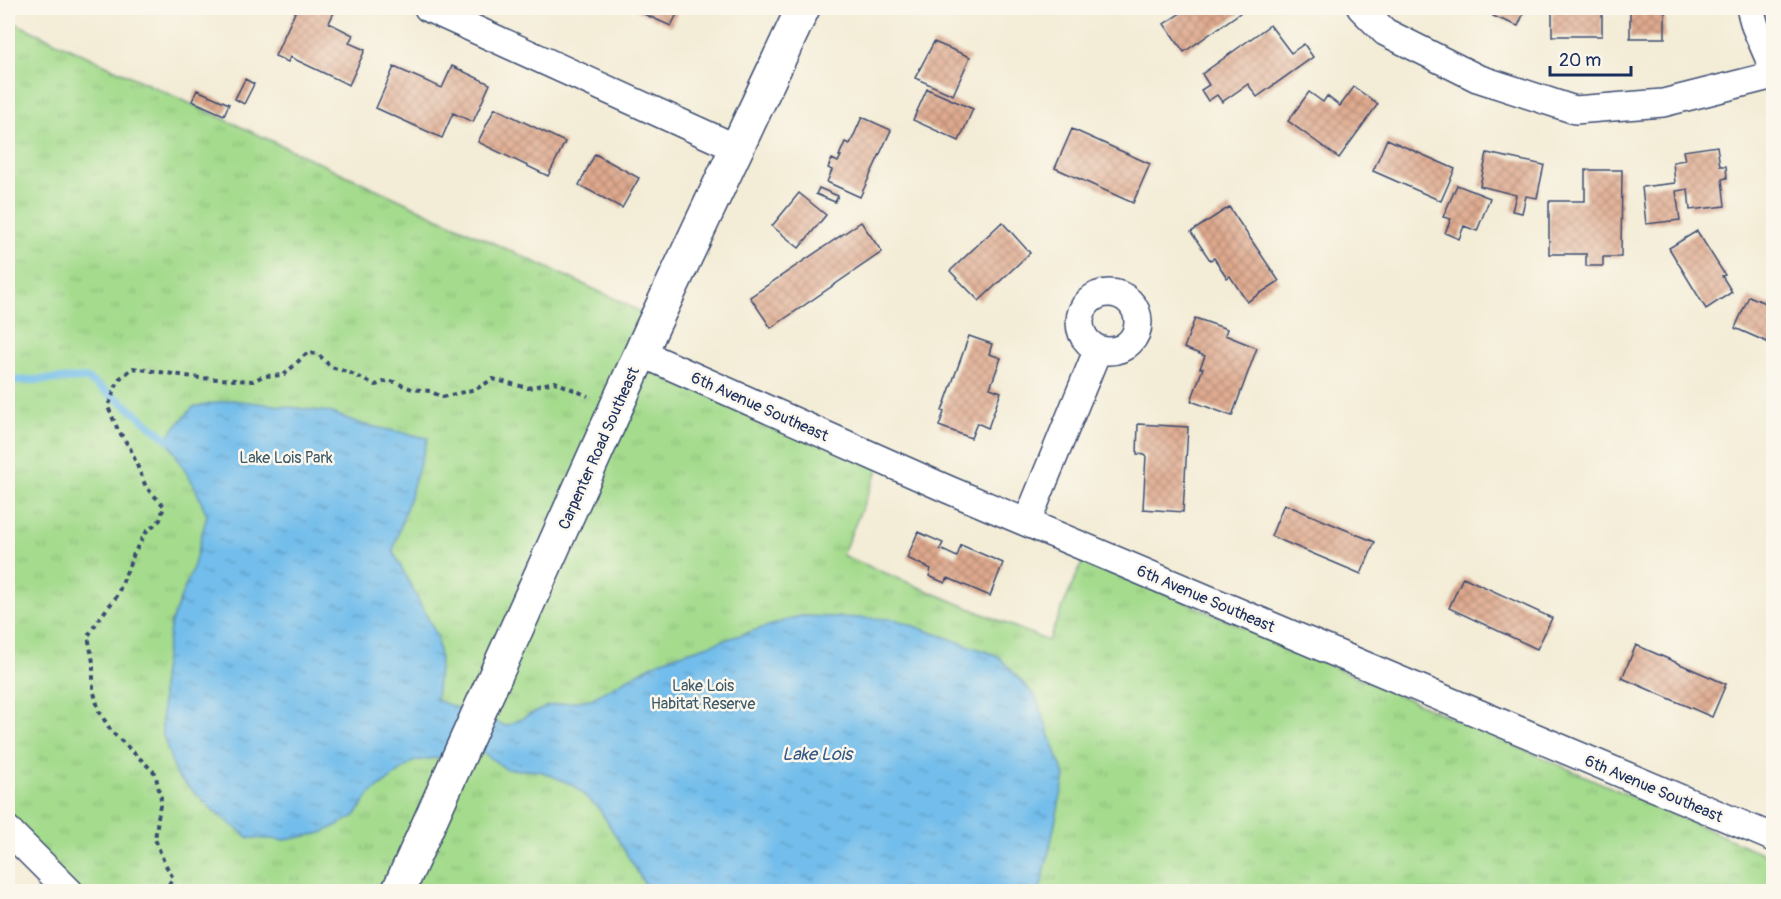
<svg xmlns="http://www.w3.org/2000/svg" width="1781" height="899" font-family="Pangolin,sans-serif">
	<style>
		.park { fill: url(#park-tufts); stroke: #608576; stroke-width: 1.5 }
		.water { fill: url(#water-ripples); stroke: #4676a4; stroke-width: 1.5 }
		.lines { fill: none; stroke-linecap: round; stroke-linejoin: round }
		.stream { stroke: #72bdeb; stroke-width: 8 }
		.building { fill: url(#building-cross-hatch) }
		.minor-casing { stroke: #3b4b70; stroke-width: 30 }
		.secondary-casing { stroke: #3b4b70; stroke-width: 36 }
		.path { stroke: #3b4b70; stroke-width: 4; stroke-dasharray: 4.5 4.5; stroke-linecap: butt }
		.minor { stroke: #fff; stroke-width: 27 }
		.secondary { stroke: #fff; stroke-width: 33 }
		.labels { text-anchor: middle; stroke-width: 5; stroke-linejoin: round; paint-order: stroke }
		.street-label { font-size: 16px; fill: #1b2f5e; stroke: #fbf7ec }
		.park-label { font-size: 16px; fill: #3d5a6a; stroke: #fbf7ec }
		.water-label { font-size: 18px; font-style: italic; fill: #355a88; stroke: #fbf7ec }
	</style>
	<defs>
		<pattern id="park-tufts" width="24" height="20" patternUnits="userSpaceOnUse" patternTransform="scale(1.5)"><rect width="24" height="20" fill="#a4db8d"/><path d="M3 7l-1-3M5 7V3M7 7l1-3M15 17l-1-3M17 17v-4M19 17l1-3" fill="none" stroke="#8dbc7c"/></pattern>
		<pattern id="water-ripples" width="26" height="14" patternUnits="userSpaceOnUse" patternTransform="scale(1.5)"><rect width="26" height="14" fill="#72bdeb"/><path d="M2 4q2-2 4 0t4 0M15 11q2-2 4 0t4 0" fill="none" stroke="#5d9ac2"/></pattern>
		<pattern id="building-cross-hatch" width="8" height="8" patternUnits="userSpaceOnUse" patternTransform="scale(1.5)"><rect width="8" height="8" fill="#dfa98d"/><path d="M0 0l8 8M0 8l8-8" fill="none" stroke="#b48a76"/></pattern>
	</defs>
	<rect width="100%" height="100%" fill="#fbf7ec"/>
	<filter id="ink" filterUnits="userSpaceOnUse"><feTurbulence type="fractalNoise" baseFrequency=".0167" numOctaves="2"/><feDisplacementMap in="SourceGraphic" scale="12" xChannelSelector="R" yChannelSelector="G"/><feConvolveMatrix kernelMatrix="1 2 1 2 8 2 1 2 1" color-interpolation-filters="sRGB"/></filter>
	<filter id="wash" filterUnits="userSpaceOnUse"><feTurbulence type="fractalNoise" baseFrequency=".008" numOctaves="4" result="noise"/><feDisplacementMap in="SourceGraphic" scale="24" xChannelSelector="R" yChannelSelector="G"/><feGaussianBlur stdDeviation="1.35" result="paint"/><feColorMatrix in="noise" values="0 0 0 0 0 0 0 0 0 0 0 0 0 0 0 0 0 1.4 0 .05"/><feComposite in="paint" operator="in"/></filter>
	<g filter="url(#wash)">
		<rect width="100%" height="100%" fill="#f3ecd6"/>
		<!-- park -->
		<path class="park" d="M8,20L609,296L656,320L646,367L879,468L842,555L1048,641L1084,558L1773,858V891H70L8,830Z"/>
		<!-- water -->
		<path class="water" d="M232,400L329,412L365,425L428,438L393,551L437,636L440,660L436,700L506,726L548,706L591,699L662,660L800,616L894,619L998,656L1036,697L1065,777L1042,883L1038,891H649L600,810L573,785L540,771L506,769L482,752L414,761L370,794L355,816L322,833L285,840L249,838L215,812L176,775L162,732V678L171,622L194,565L207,515L194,485L166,438L193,407Z"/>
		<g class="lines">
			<!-- stream -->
			<path class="stream" d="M8,381L86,378L123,403L166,438L175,442"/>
		</g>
		<g id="blocks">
			<!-- building -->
			<path class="building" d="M297,8H336L329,23L353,35L349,43L365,50L349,85L290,57L288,62L275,56Z
				M638,8H680L671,26L637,11Z
				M1179,8H1247L1184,52L1164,24L1182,12Z
				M1497,8H1526L1518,26L1493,16Z
				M1552,8H1602V36H1552Z
				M1630,8H1665V38H1630Z
				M1270,25L1291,53L1304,44L1313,57L1257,97L1248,84L1222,102L1217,95L1208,101L1201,90L1209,85L1202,74Z
				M934,42L970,57L953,95L915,78Z
				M452,66L490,84L473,122L453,113L442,138L376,108L394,67L442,88Z
				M245,79L254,84L244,104L235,99Z
				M1354,87L1378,104L1339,158L1288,121L1309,92L1323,102L1327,96L1340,106Z
				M927,89L973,109L959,141L913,120Z
				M197,90L229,104L224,115L192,101Z
				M495,108L565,142L548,176L478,142Z
				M862,117L891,130L860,197L827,182L832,170L828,168L832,159L838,162L841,156H839L845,142L850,144Z
				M1072,129L1150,164L1133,203L1055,168Z
				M1387,139L1455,169L1441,201L1373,171Z
				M1717,146L1720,166H1726L1727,178L1722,179L1725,206L1690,210L1688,189L1676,191L1680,220L1646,224L1642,187L1675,183L1673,162L1685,160L1683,151Z
				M1487,153L1544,165L1537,198L1526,196L1522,213L1512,211L1516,195L1480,186Z
				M595,154L639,178L622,208L579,185Z
				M1585,170H1622L1621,257H1603V266H1586V254H1549V201H1585Z
				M1457,185L1490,198L1477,231L1464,226L1459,239L1445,233L1451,219L1443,217Z
				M819,188L838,196L835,202L816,194Z
				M799,193L826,215L799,248L772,226Z
				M1229,207L1279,281L1247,302L1230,276L1227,278L1214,258L1210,260L1191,232Z
				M861,222L882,252L771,328L750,297Z
				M1002,222L1030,253L979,301L950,271Z
				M1697,231L1725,275L1722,276L1732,292L1706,309L1669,248Z
				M1749,296L1774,307V345L1735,328Z
				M1195,318L1227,329L1225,335L1257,348L1232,416L1191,401L1203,368H1200L1205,356L1184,348Z
				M969,336L992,344L989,354L1001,358L990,388L1001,392L988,428L977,423L971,438L939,426L944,412L942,411Z
				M1138,424L1188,427L1183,512L1143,509L1146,455L1137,454Z
				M1284,504L1375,542L1361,574L1271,536Z
				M918,532L943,543L940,549L957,557L961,545L1003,563L990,596L948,578L945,583L929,576L931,569L907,558Z
				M1463,577L1552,618L1537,649L1449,608Z
				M1636,645L1726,684L1712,717L1622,678Z"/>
		</g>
	</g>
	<g filter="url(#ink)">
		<use href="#blocks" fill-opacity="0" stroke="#3b4b70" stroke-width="1.5"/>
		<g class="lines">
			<defs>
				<path id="minor" d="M428,8L736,148
					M1361,8L1385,32L1477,78L1575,110L1663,103L1774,75
					M1750,8L1755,26L1774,70
					M1080 322a29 29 0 1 1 58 0a29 29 0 1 1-58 0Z
					M641,353L947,489L1774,838
					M1027,522L1098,349
					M8,830L70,892"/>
				<path id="secondary" d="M398,892L651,330L803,8"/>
			</defs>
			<!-- minor casing -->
			<use href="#minor" class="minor-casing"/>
			<!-- secondary casing -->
			<use href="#secondary" class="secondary-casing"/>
			<!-- path -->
			<path class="path" d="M164,892L173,878L164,862L155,839L161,798L155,773L111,731L99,711L93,689V662L88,636L99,619L117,596L135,551L147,531L160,520L164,506L146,487L130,448L118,430L108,407L119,379L133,368L200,378L253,381L263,376L284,375L307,353L318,354L331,367L350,373L376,385L389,380L412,389L430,391L442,397L476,389L493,379L528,388L555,382L588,396"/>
			<!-- minor -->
			<use href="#minor" class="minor"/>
			<!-- secondary -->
			<use href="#secondary" class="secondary"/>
		</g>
	</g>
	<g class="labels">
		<!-- street labels -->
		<g class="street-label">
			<text transform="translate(760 406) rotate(24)" y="6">6th Avenue Southeast</text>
			<text transform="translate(598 448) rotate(-66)" y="6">Carpenter Road Southeast</text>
			<text transform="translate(1206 598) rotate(23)" y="6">6th Avenue Southeast</text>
			<text transform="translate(1654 788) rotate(23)" y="6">6th Avenue Southeast</text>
		</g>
		<!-- park labels -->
		<g class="park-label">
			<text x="286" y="463">Lake Lois Park</text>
			<text x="703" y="691">Lake Lois<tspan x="703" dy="18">Habitat Reserve</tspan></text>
		</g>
		<!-- water labels -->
		<g class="water-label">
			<text x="817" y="760">Lake Lois</text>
		</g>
	</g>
	<!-- margin -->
	<rect width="1781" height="899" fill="none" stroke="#fbf7ec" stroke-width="30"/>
	<!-- scale -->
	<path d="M1550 66v9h81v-9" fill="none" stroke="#1b2f5e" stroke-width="3"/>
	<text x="1559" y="66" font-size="18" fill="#1b2f5e" stroke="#fbf7ec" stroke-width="4.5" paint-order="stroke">20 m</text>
</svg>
